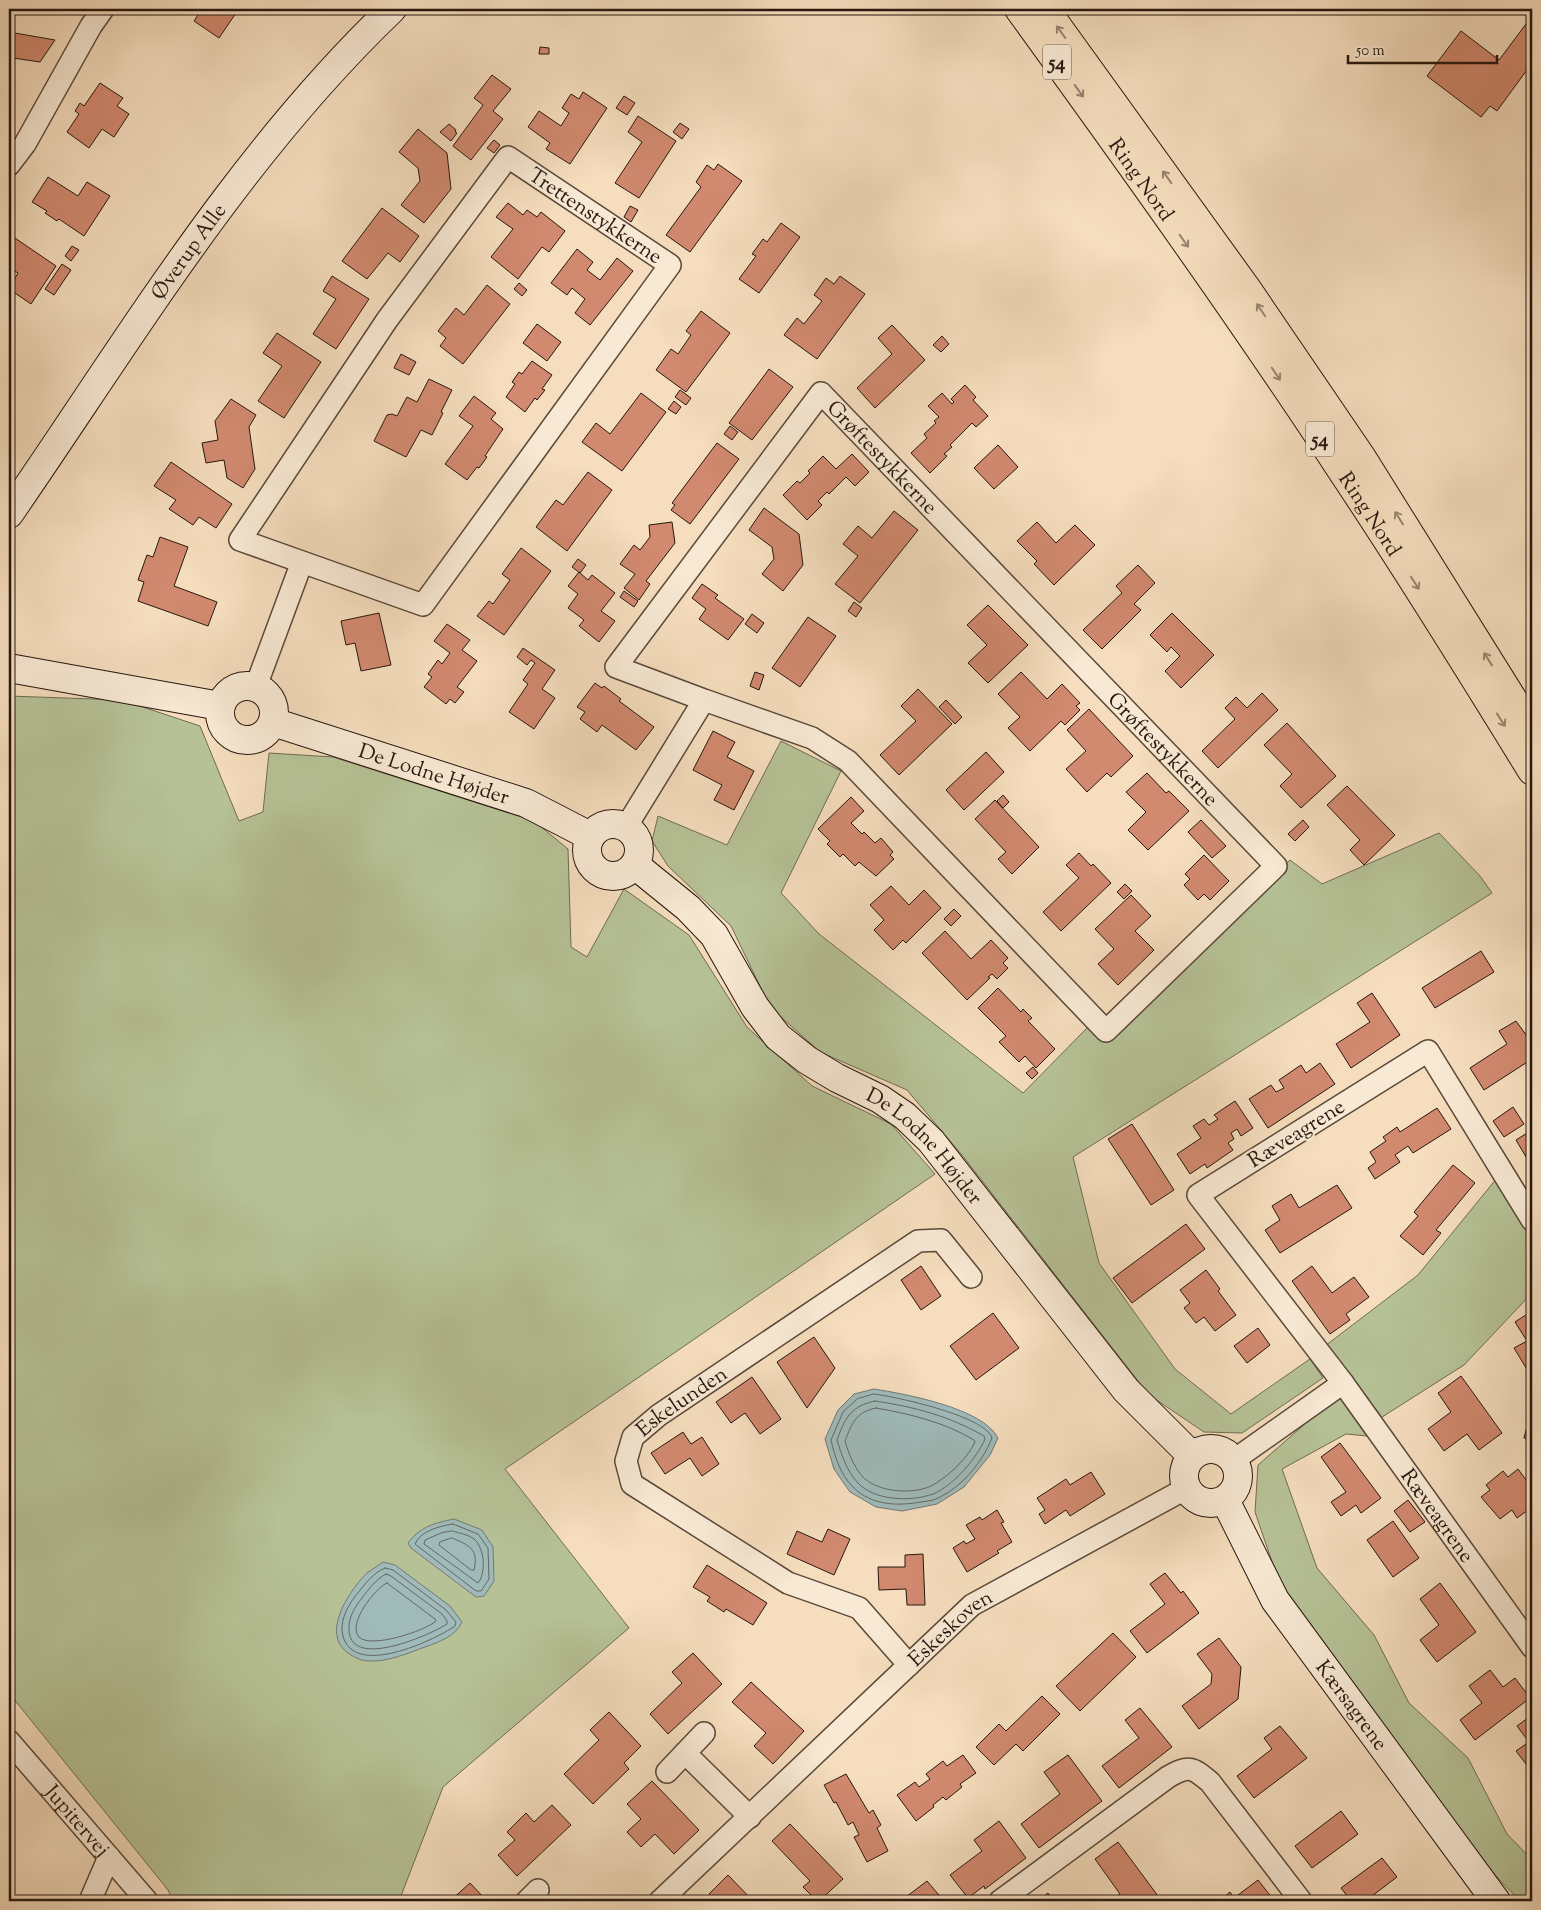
<svg xmlns="http://www.w3.org/2000/svg" width="1541" height="1910" font-family="'Sorts Mill Goudy',serif">
	<style>
		.green { fill: #b6c296; stroke: #6e6c52 }
		.water { fill: #9fbab9; stroke: #6f7975 }
		.lines { fill: none; stroke-linecap: round; stroke-linejoin: round }
		.shore { stroke: #636864; stroke-width: 1 }
		.building { fill: #d1896f; stroke: #27170f }
		.street-casing { stroke: #5a483a; stroke-width: 24 }
		.secondary-casing { stroke: #27170f; stroke-width: 30 }
		.highway-casing { stroke: #27170f; stroke-width: 30 }
		.street { stroke: #f8e9d4; stroke-width: 21 }
		.secondary { stroke: #f8e9d4; stroke-width: 28 }
		.highway { stroke: #f5ddbd; stroke-width: 28 }
		.oneway { stroke: #98846f }
		.labels { text-anchor: middle; stroke-width: 4.5; stroke-linejoin: round; paint-order: stroke }
		.shield { fill: #f8e9d4; stroke: #66564a; stroke-width: 1 }
		.shield-label { font-size: 20px; font-weight: bold; fill: #27170f }
		.street-label { font-size: 21px; fill: #27170f; stroke: #f8e9d4 }
	</style>
	<rect width="100%" height="100%" fill="#f5ddbd"/>
	<filter id="stains"><feTurbulence type="fractalNoise" baseFrequency=".004" numOctaves="4"/><feColorMatrix values="0 0 0 0 .2 0 0 0 0 .09 0 0 0 0 .02 0 0 0 .5 -.17"/></filter>
	<radialGradient id="worn" r=".72"><stop offset=".6" stop-color="#630" stop-opacity="0"/><stop offset="1" stop-color="#630" stop-opacity=".3"/></radialGradient>
	<!-- green -->
	<path class="green" d="M9,696L122,700L200,726L239,821L263,812L269,753L333,757L534,821L568,849L571,947L587,957L624,889L689,935L747,1027L812,1086L891,1124L935,1174L505,1469L629,1628L443,1787L399,1901H173L168,1890L9,1693Z
		M781,741L841,771L781,893L819,934L1023,1093L1089,1026L1106,1040L1290,860L1322,884L1439,833L1480,876L1492,893L1073,1157L1099,1263L1175,1369L1231,1414L1310,1359L1323,1378L1242,1433L1204,1432L1149,1395L962,1155L907,1090L820,1052L770,1007L731,926L668,866L652,841L658,816L727,845Z
		M1497,1178L1532,1234V1293L1464,1365L1379,1419L1325,1346L1418,1275Z
		M1338,1395L1367,1436L1346,1434L1282,1469L1317,1568L1374,1635L1409,1703L1468,1758L1507,1834L1532,1860V1901H1520L1474,1853L1281,1588L1255,1512L1258,1465Z"/>
	<!-- water -->
	<path class="water" d="M874,1389C905,1394 983,1408 998,1438L990,1455L964,1487L937,1504L902,1511L876,1507L850,1492L834,1469L825,1439L838,1410L854,1394Z
		M454,1519L482,1530L493,1547L494,1581L484,1596L476,1597L411,1548L408,1543C420,1527 434,1523 454,1519Z
		M383,1562L395,1565L450,1606L462,1622C456,1636 439,1642 425,1647C408,1653 388,1662 369,1661C361,1661 354,1657 348,1653C320,1633 350,1590 367,1573C372,1569 378,1566 383,1562Z"/>
	<g class="lines">
		<!-- shore -->
		<path class="shore" d="M874,1394C897,1397 985,1416 992,1438C982,1463 961,1488 936,1499C932,1501 926,1501 921,1502C898,1506 872,1506 853,1487C840,1474 835,1457 831,1440L843,1412L857,1399Z
			M875,1401C915,1407 949,1416 984,1436L985,1439C977,1458 953,1486 933,1494C910,1502 874,1501 857,1482C846,1469 842,1456 837,1440C845,1418 851,1406 875,1401Z
			M876,1408C910,1414 944,1422 974,1440L975,1442C967,1459 948,1477 931,1486C912,1495 876,1492 862,1476C853,1465 849,1454 845,1441C852,1423 856,1412 876,1408Z
			M453,1524L478,1534L488,1548L489,1579L481,1591H476L415,1544C420,1531 440,1526 453,1524Z
			M452,1531C459,1533 469,1535 474,1539C485,1548 486,1574 478,1583L424,1544L425,1540L441,1533Z
			M452,1538C469,1545 479,1549 474,1570H471L439,1545L440,1542Z
			M385,1568L393,1570L446,1610L456,1622L455,1626C433,1641 354,1678 343,1636C339,1621 348,1605 357,1594C366,1583 373,1573 385,1568Z
			M386,1574L391,1576L442,1614L447,1621V1624C430,1635 349,1671 349,1629C348,1618 355,1607 362,1598C369,1589 375,1580 386,1574Z
			M387,1583L435,1619L436,1621C425,1631 370,1649 359,1637C347,1624 375,1588 387,1583Z"/>
	</g>
	<!-- building -->
	<path class="building" d="M202,9H231L236,13L219,38L194,21Z
		M1532,16V63L1497,111L1490,106L1481,117L1427,76L1461,31L1499,60Z
		M9,32L55,40L40,62L13,58L10,75H9Z
		M540,47L549,48V54H539Z
		M492,75L511,89L493,111L503,119L471,160L453,146L483,105L474,98Z
		M100,83L123,98L117,106L129,114L114,137L102,129L89,148L67,132L79,114L75,111L80,103L84,106Z
		M583,92L607,108L570,164L546,149L550,143L528,127L539,111L561,126L569,113L562,108L571,94L579,99Z
		M624,96L635,103L627,115L616,108Z
		M638,116L676,141L639,198L615,183L642,142L628,132Z
		M680,123L689,129L682,139L673,132Z
		M449,124L456,130L455,132L457,133L451,141L440,132Z
		M418,129L447,153L451,189L424,223L401,205L420,181L418,168L399,152Z
		M494,140L500,145L494,153L487,148Z
		M718,164L742,181L690,252L666,235L701,187L696,182L707,165L714,170Z
		M48,177L78,196L87,182L110,196L84,236L59,219L57,221L45,213L47,211L32,202Z
		M508,203L523,215L527,210L537,217L541,212L565,231L549,252L542,247L518,279L491,257L513,229L496,217Z
		M630,206L638,210L631,222L624,217Z
		M382,208L419,236L400,262L388,253L367,279L342,261Z
		M781,223L800,237L759,293L739,279L756,256L752,254L763,239L767,242Z
		M9,234L56,266L31,304L9,289L18,273L9,268Z
		M72,246L79,250L71,261L65,256Z
		M577,249L593,262L587,270L600,280L617,258L633,271L590,325L575,313L585,299L572,288L567,295L551,283Z
		M62,264L71,270L54,295L45,289Z
		M332,276L369,299L336,349L313,334L336,299L323,291Z
		M840,276L865,294L817,359L784,335L797,318L804,324L822,301L814,295L826,278L834,284Z
		M519,283L527,290L522,296L514,289Z
		M487,285L510,304L463,364L440,346L446,338L438,331L456,308L464,315Z
		M701,311L730,333L686,392L656,370L671,349L678,354L691,335L686,331Z
		M537,324L561,342L547,361L523,343Z
		M892,325L925,360L875,408L857,388L892,354L878,338Z
		M277,333L321,362L284,418L258,401L282,366L263,353Z
		M942,336L949,344L941,352L933,345Z
		M401,354L416,362L409,375L394,368Z
		M532,361L552,375L542,389L545,390L537,400L535,398L525,412L506,397L515,384L512,382L519,372L522,374Z
		M769,369L793,387L752,440L729,423Z
		M429,379L452,390L441,412L443,413L432,435L421,430L406,457L374,441L387,415L392,414L397,416L407,397L417,402Z
		M965,385L976,397L973,400L988,416L976,427L972,423L950,445L952,447L944,454L947,456L930,473L911,453L927,438L924,434L936,423L934,421L939,417L928,406L942,393L952,404L954,402L951,399Z
		M680,390L691,398L686,405L675,397Z
		M641,393L666,412L622,471L582,442L596,423L610,434Z
		M474,396L496,413L491,419L503,429L485,456L487,457L479,468L477,467L467,480L445,464L473,426L459,416Z
		M231,399L256,415L249,427L255,469L243,488L227,478L224,460L206,463L202,443L218,440L215,421Z
		M674,401L681,407L676,414L668,409Z
		M730,426L738,432L732,440L724,434Z
		M717,443L739,459L690,524L671,510L675,505L672,503Z
		M998,445L1018,467L994,489L974,468Z
		M852,454L869,472L855,486L846,477L829,494L827,492L818,501L822,505L807,520L783,495L797,481L800,483L810,473L808,471L823,456L836,469Z
		M171,462L232,504L216,528L199,517L193,525L169,509L176,500L154,486Z
		M588,472L612,490L567,551L536,527L556,500L563,505Z
		M764,508L799,534L803,565L783,591L762,574L774,559L772,547L749,530Z
		M894,511L918,530L860,603L835,584L858,556L843,544L858,526L872,538Z
		M672,522L675,543L646,581L650,584L639,600L624,588L635,574L620,564L634,545L640,550L650,537L649,525Z
		M1037,522L1056,543L1075,525L1095,545L1054,585L1034,564L1037,561L1017,541Z
		M160,537L188,547L174,586L217,602L208,626L138,601L144,582L138,580L147,555L153,557Z
		M521,548L551,571L504,635L477,616L489,601L493,604L510,580L502,574Z
		M578,559L586,565L580,573L572,567Z
		M1138,565L1155,583L1134,604L1141,610L1102,649L1083,630L1122,593L1116,586Z
		M579,572L588,580L592,575L615,593L601,611L615,621L599,642L579,626L584,620L568,608L578,594L568,586Z
		M702,584L718,595L715,598L744,619L728,640L699,619L706,609L692,598Z
		M624,591L638,601L634,607L620,597Z
		M854,602L862,608L856,617L848,611Z
		M988,605L1028,645L988,683L968,663L987,645L967,625Z
		M379,613L391,665L361,671L355,643L346,645L341,621Z
		M1172,613L1214,655L1181,688L1165,671L1180,656L1171,647L1167,652L1150,635Z
		M752,614L764,623L757,633L745,624Z
		M808,617L836,636L800,687L772,668Z
		M447,624L470,640L462,650L477,661L457,687L464,692L455,703L450,699L446,704L424,687L432,677L428,674L438,660L442,664L450,653L434,641Z
		M523,648L555,670L542,689L555,698L534,729L509,712L528,684L523,680L535,663L531,660L527,665L517,657Z
		M755,672L764,675L759,690L750,686Z
		M1021,672L1047,699L1062,684L1080,703L1076,706L1080,710L1065,725L1061,721L1030,751L1008,728L1020,717L998,694Z
		M595,683L602,688L604,686L621,699L619,701L654,727L636,750L602,725L597,732L580,719L585,712L577,707Z
		M918,689L952,724L899,775L880,755L916,721L901,706Z
		M1262,693L1278,710L1218,768L1202,751L1235,719L1225,708L1236,697L1247,708Z
		M946,700L962,717L955,724L939,707Z
		M1089,709L1133,756L1111,777L1107,773L1087,792L1066,769L1086,751L1067,730Z
		M1287,723L1336,776L1301,808L1280,786L1292,774L1264,745Z
		M713,731L735,742L727,757L754,771L734,810L714,800L722,785L693,770Z
		M986,752L1004,772L964,810L946,790Z
		M1147,773L1166,793L1169,791L1189,811L1148,850L1128,830L1146,812L1126,792Z
		M1347,786L1395,835L1364,865L1350,850L1360,840L1327,805Z
		M1003,795L1009,802L1003,808L997,801Z
		M851,797L864,811L851,823L862,834L864,832L875,843L881,838L893,852L890,855L894,859L876,876L859,862L855,866L843,854L840,857L827,844L830,841L818,829Z
		M995,800L1039,847L1012,874L998,859L1006,852L975,819Z
		M1201,820L1226,846L1212,858L1188,832Z
		M1303,820L1309,827L1295,841L1288,834Z
		M1079,853L1091,866L1093,864L1111,883L1061,931L1043,912L1079,878L1066,865Z
		M1204,855L1229,881L1210,900L1204,894L1198,900L1184,885L1190,879L1185,874Z
		M1125,884L1132,891L1124,899L1117,892Z
		M891,886L909,905L924,890L941,908L906,943L903,940L893,950L874,930L884,920L870,905Z
		M1131,895L1151,916L1135,931L1154,950L1118,985L1098,964L1114,949L1095,929Z
		M954,909L961,916L951,926L944,919Z
		M945,931L971,959L991,940L1008,958L1003,963L1008,968L997,979L992,974L988,977L990,978L967,1000L922,953Z
		M1481,951L1494,972L1435,1008L1422,988Z
		M998,988L1021,1012L1023,1009L1032,1018L1028,1021L1055,1049L1036,1068L1025,1056L1019,1062L999,1042L1006,1036L978,1008Z
		M1372,993L1400,1035L1351,1068L1336,1044L1370,1022L1357,1003Z
		M1516,1021L1532,1043V1059L1484,1090L1470,1068L1507,1044L1499,1031Z
		M1320,1063L1335,1084L1268,1128L1249,1099L1271,1085L1276,1092L1284,1088L1279,1080L1301,1065L1306,1073Z
		M1033,1067L1038,1073L1032,1079L1026,1073Z
		M1235,1101L1253,1128L1241,1136L1237,1129L1231,1133L1234,1139L1228,1143L1233,1150L1207,1168L1205,1164L1190,1174L1177,1154L1201,1138L1193,1126L1204,1119L1209,1125L1218,1119L1214,1115Z
		M1513,1107L1524,1124L1504,1137L1493,1121Z
		M1437,1108L1451,1129L1413,1153L1408,1146L1395,1155L1400,1162L1375,1179L1368,1168L1376,1162L1370,1152L1386,1141L1383,1137L1397,1127L1400,1132Z
		M1132,1124L1174,1190L1151,1205L1108,1139Z
		M1532,1130V1160L1529,1162L1516,1140Z
		M1453,1165L1475,1183L1436,1230L1441,1233L1423,1255L1400,1236L1418,1216L1414,1212Z
		M1337,1185L1352,1208L1280,1253L1265,1230L1280,1220L1272,1206L1291,1194L1299,1208Z
		M1186,1224L1205,1249L1132,1303L1113,1278Z
		M921,1266L941,1296L921,1310L901,1280Z
		M1312,1266L1332,1293L1354,1277L1369,1297L1346,1314L1350,1320L1330,1334L1292,1281Z
		M1206,1270L1220,1289L1218,1291L1236,1315L1215,1331L1204,1317L1196,1323L1184,1308L1190,1303L1180,1290Z
		M1532,1311V1375L1531,1376L1514,1348L1527,1341L1515,1322Z
		M993,1313L1019,1348L976,1380L950,1346Z
		M1258,1328L1270,1345L1247,1363L1234,1346Z
		M814,1337L835,1368L807,1408L777,1362Z
		M1461,1376L1502,1433L1479,1450L1467,1434L1444,1451L1428,1429L1451,1412L1438,1393Z
		M752,1377L781,1419L760,1434L745,1413L731,1423L716,1402Z
		M1531,1411L1532,1412V1440L1524,1438Z
		M683,1432L691,1444L702,1437L719,1464L702,1476L690,1458L665,1474L651,1453Z
		M1340,1443L1381,1498L1361,1513L1356,1505L1341,1516L1331,1502L1346,1492L1321,1457Z
		M1518,1469L1532,1488V1507L1517,1518L1512,1510L1500,1519L1481,1497L1490,1490L1486,1485L1503,1471L1508,1477Z
		M1091,1472L1105,1494L1070,1516L1066,1510L1045,1524L1039,1514L1045,1510L1037,1498L1066,1479L1070,1485Z
		M1408,1500L1425,1522L1410,1532L1394,1511Z
		M997,1510L1004,1522L1001,1523L1012,1542L997,1551L999,1553L967,1572L953,1548L964,1541L966,1544L975,1539L966,1525L980,1517L982,1520Z
		M1393,1521L1419,1558L1393,1577L1367,1540Z
		M828,1529L850,1539L834,1575L787,1554L797,1531L822,1542Z
		M923,1554L925,1605H907L906,1589L879,1590L878,1567H905V1555Z
		M707,1565L767,1603L753,1625L726,1609L724,1612L707,1601L710,1597L693,1587Z
		M1165,1573L1181,1593L1183,1591L1199,1613L1147,1653L1130,1631L1165,1604L1150,1584Z
		M1440,1583L1476,1632L1437,1662L1420,1640L1439,1625L1420,1599Z
		M1113,1633L1136,1657L1080,1711L1056,1686Z
		M1219,1638L1241,1667L1238,1699L1199,1729L1182,1706L1211,1684L1212,1674L1197,1654Z
		M693,1653L722,1684L668,1734L650,1714L682,1683L672,1672Z
		M1490,1670L1503,1687L1515,1678L1530,1698L1475,1740L1460,1720L1482,1703L1469,1686Z
		M751,1682L804,1731L773,1764L754,1746L766,1733L732,1702Z
		M1042,1696L1060,1714L1023,1751L1016,1744L994,1765L976,1747L999,1724L1006,1731Z
		M1140,1708L1172,1747L1119,1788L1102,1766L1139,1738L1125,1720Z
		M609,1712L641,1746L624,1763L629,1769L593,1804L564,1774L599,1740L590,1730Z
		M1532,1715V1759L1526,1764L1516,1751L1529,1742L1517,1726Z
		M1280,1726L1307,1758L1254,1798L1237,1776L1272,1749L1264,1738Z
		M963,1755L976,1773L960,1784L962,1787L946,1800L943,1797L933,1805L934,1807L916,1821L897,1795L915,1782L919,1787L930,1779L926,1774L943,1761L947,1766Z
		M1068,1755L1102,1801L1039,1848L1021,1824L1060,1794L1044,1772Z
		M846,1774L869,1813L873,1810L881,1825L877,1828L888,1851L867,1862L854,1837L859,1835L853,1822L848,1825L836,1802L834,1803L824,1785Z
		M652,1781L699,1830L674,1854L655,1834L641,1847L627,1832L641,1819L627,1804Z
		M552,1805L571,1825L517,1876L498,1855L515,1840L507,1832L526,1813L534,1822Z
		M1341,1811L1358,1834L1312,1868L1295,1846Z
		M999,1821L1026,1858L985,1889L984,1886L968,1898L950,1875L982,1851L974,1840Z
		M790,1824L843,1879L819,1901H817L803,1887L810,1881L772,1841Z
		M1118,1842L1161,1900L1159,1901H1110L1120,1894L1095,1859Z
		M1382,1858L1397,1877L1372,1896L1377,1901H1351L1341,1888Z
		M728,1875L753,1901H716L709,1894Z
		M1258,1880L1273,1899L1269,1901H1219L1230,1892L1234,1898Z
		M927,1881L944,1901H893L899,1896L902,1900Z
		M470,1883L487,1901H450Z
		M1048,1893L1054,1901H1038Z"/>
	<g class="lines">
		<defs>
			<g id="street">
				<path d="M9,165L25,144L91,26L103,9"/>
				<path id="s1" d="M256,686L302,562L240,540L387,320L508,157L670,265L423,605L302,562"/>
				<path id="s2" d="M626,827L704,700L616,667L821,393L1276,866L1106,1031L848,761L812,738L704,700"/>
				<path id="s3" d="M1532,1220L1428,1051L1198,1195L1343,1383L1532,1647"/>
				<path d="M1234,1460L1343,1383"/>
				<path id="s4" d="M909,1665L859,1608L788,1583L632,1484L626,1461L633,1437L659,1415L918,1241L941,1240L971,1277"/>
				<path d="M704,1733L685,1753L750,1817"/>
				<path id="s5" d="M9,1741L147,1901"/>
				<path d="M667,1772L685,1753"/>
				<path d="M90,1901L109,1857"/>
				<path d="M527,1901L538,1890"/>
				<path id="s6" d="M660,1901L972,1605L1187,1488"/>
				<path d="M1000,1901L1168,1777C1189,1765 1192,1767 1210,1782L1301,1901"/>
			</g>
			<g id="secondary">
				<path id="s7" d="M9,514C129,340 238,156 392,9"/>
				<path d="M9,668L220,706"/>
				<circle cx="247" cy="713" r="27"/>
				<path id="s8" d="M273,722L526,803L590,836"/>
				<circle cx="613" cy="850" r="26"/>
				<path id="s9" d="M635,865L688,908L714,935L755,1007L778,1037L807,1060L837,1078L880,1099L905,1116L931,1141L1126,1390L1192,1456"/>
				<circle cx="1211" cy="1476" r="27"/>
				<path id="s10" d="M1225,1500L1275,1600L1496,1901"/>
			</g>
			<g id="highway">
				<path id="s11" d="M1019,9C1129,161 1239,314 1342,471C1408,570 1470,670 1532,771"/>
				<path d="M1045,9L1247,289L1362,458L1532,730"/>
			</g>
		</defs>
		<!-- street casing -->
		<use href="#street" class="street-casing"/>
		<!-- secondary casing -->
		<use href="#secondary" class="secondary-casing"/>
		<!-- highway casing -->
		<use href="#highway" class="highway-casing"/>
		<!-- street -->
		<use href="#street" class="street"/>
		<!-- secondary -->
		<use href="#secondary" class="secondary"/>
		<!-- highway -->
		<use href="#highway" class="highway"/>
	</g>
	<!-- one-way arrows -->
	<defs><path id="oneway-shaft" d="M-6 0H5M1.5-3L5.5 0L1.5 3" fill="none" stroke-width="1.6" stroke-linecap="round" stroke-linejoin="round" transform="scale(1.25)"/></defs>
	<g class="oneway">
		<use href="#oneway-shaft" transform="translate(1061 32) rotate(-126)"/>
		<use href="#oneway-shaft" transform="translate(1079 91) rotate(54)"/>
		<use href="#oneway-shaft" transform="translate(1167 177) rotate(-126)"/>
		<use href="#oneway-shaft" transform="translate(1184 241) rotate(55)"/>
		<use href="#oneway-shaft" transform="translate(1261 310) rotate(-124)"/>
		<use href="#oneway-shaft" transform="translate(1276 374) rotate(56)"/>
		<use href="#oneway-shaft" transform="translate(1399 518) rotate(-122)"/>
		<use href="#oneway-shaft" transform="translate(1415 583) rotate(57)"/>
		<use href="#oneway-shaft" transform="translate(1488 659) rotate(-122)"/>
		<use href="#oneway-shaft" transform="translate(1501 720) rotate(58)"/>
	</g>
	<g class="labels">
		<!-- shield labels -->
		<g class="shield">
			<rect x="1043" y="44.5" width="28" height="35" rx="4"/>
			<rect x="1306" y="421.5" width="28" height="35" rx="4"/>
		</g>
		<g class="shield-label">
			<text x="1057" y="69">54</text>
			<text x="1320" y="446">54</text>
		</g>
		<!-- street labels -->
		<g class="street-label">
			<text dy="7" stroke="none"><textPath href="#s11" startOffset="210">Ring Nord</textPath></text>
			<text dy="7" stroke="none"><textPath href="#s1" startOffset="771">Trettenstykkerne</textPath></text>
			<text dy="7" stroke="none"><textPath href="#s7" startOffset="318">Øverup Alle</textPath></text>
			<text dy="7" stroke="none"><textPath href="#s2" startOffset="674">Grøftestykkerne</textPath></text>
			<text dy="7" stroke="none"><textPath href="#s11" startOffset="615">Ring Nord</textPath></text>
			<text dy="7" stroke="none"><textPath href="#s2" startOffset="1079">Grøftestykkerne</textPath></text>
			<text dy="7" stroke="none"><textPath href="#s8" startOffset="169">De Lodne Højder</textPath></text>
			<text transform="translate(1296 1133) rotate(-32)" y="7">Ræveagrene</text>
			<text dy="7" stroke="none"><textPath href="#s9" startOffset="411">De Lodne Højder</textPath></text>
			<text dy="7" stroke="none"><textPath href="#s4" startOffset="445">Eskelunden</textPath></text>
			<text dy="7" stroke="none"><textPath href="#s3" startOffset="870">Ræveagrene</textPath></text>
			<text dy="7" stroke="none"><textPath href="#s6" startOffset="399">Eskeskoven</textPath></text>
			<text dy="7" stroke="none"><textPath href="#s10" startOffset="242">Kærsagrene</textPath></text>
			<text dy="7" stroke="none"><textPath href="#s5" startOffset="105">Jupitervej</textPath></text>
		</g>
	</g>
	<!-- margin -->
	<rect width="1541" height="1910" fill="none" stroke="#f5ddbd" stroke-width="30"/>
	<rect x="10" y="10" width="1521" height="1890" fill="none" stroke="#27170f" stroke-width="2.5"/>
	<rect x="15" y="15" width="1511" height="1880" fill="none" stroke="#27170f"/>
	<!-- scale -->
	<path d="M1348 55v8h149v-8" fill="none" stroke="#27170f" stroke-width="2.5"/>
	<text x="1356" y="55" font-size="15" fill="#27170f" stroke="#f8e9d4" stroke-width="4" paint-order="stroke">50 m</text>
	<rect width="100%" height="100%" filter="url(#stains)"/>
	<rect width="100%" height="100%" fill="url(#worn)"/>
</svg>
